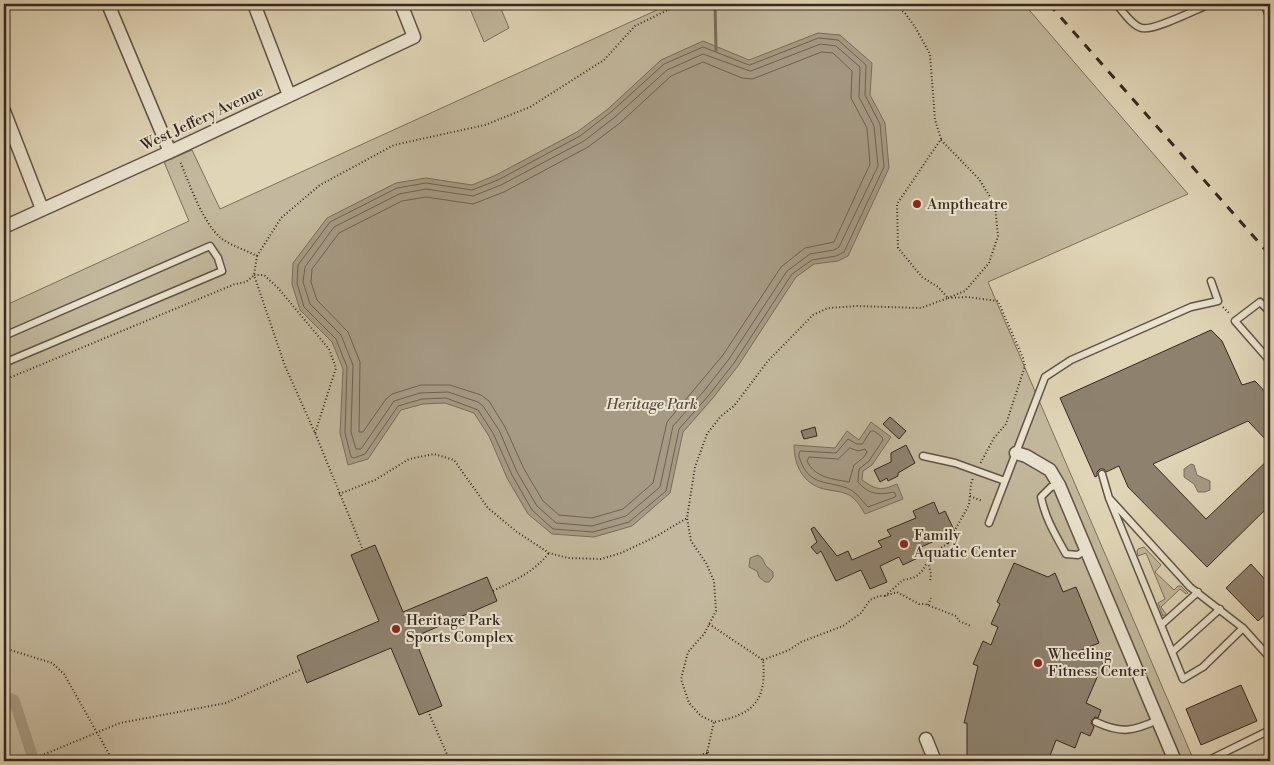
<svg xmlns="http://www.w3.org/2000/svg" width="1274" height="765" font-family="'Libre Bodoni',serif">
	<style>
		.green { fill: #c3b89d; stroke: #7c705e }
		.water { fill: #a69a84; stroke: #796c5c }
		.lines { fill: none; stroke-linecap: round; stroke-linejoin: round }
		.shore { stroke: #6e6152; stroke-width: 1 }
		.stream { stroke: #796c5c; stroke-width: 3 }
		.canal { stroke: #a69a84; stroke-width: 11 }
		.building { fill: #8e826f; stroke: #362820 }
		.service-casing { stroke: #605346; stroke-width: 9 }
		.minor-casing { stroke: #605346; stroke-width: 15 }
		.path { stroke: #362820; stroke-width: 2; stroke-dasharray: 1 2.5; stroke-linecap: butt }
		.service { stroke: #ebe4d0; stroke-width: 6 }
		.minor { stroke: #ebe4d0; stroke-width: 12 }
		.rail { stroke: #362820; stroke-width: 3; stroke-dasharray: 9 9; stroke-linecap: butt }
		.poi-dot { fill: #8f2418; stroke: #ebe4d0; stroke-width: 2 }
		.labels { text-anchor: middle; stroke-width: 4; stroke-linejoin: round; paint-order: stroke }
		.street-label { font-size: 15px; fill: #362820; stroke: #ebe4d0 }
		.poi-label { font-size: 15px; fill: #362820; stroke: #ebe4d0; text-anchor: start }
		.park-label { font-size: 15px; font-style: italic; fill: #594c3f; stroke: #ebe4d0 }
	</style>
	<rect width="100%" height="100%" fill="#e0d5b7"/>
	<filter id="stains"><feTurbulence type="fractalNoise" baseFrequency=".004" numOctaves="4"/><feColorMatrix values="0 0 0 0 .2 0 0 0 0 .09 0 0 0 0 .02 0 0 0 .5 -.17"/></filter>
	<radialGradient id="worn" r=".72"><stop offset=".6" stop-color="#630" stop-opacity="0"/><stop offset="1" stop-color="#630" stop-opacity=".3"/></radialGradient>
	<!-- green -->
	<path class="green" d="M468,4H499L509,28L484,42Z
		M670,4H1024L1188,194L988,282L1192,756L1183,761H4V306L189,221L164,162L192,150L220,209Z
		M1144,547L1161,565L1155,572L1174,590L1178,586H1181L1188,593L1186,594L1180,589L1161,607L1166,614L1163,616L1158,603L1165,599L1146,553L1138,556L1137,551L1138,549Z"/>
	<!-- water -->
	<path class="water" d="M818,33L840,35L872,63L870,95L885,123L889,168L848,256L838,261L814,264L796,277L738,366L712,399L683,432L670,493L632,526L594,537L552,534L528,514L507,478L489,436L474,413L445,403L423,404L401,410L368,459L348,465L340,433L343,369L332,342L300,310L292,284L293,263L327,218L396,183L426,178L472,185L496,175L577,132L608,109L661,60L703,41L749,60Z
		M871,422L891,437L872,465L863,471L862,480C877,490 880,491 897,484L903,499L865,514C860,506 856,498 847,494C840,491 832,491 824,489C803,484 794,465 794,445L835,448L847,431L859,440Z
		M1191,464L1194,465L1197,475L1210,481V490L1205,492H1198L1194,484L1184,477V469Z
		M758,555L762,558L766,566L773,572V577L769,582H765L759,577L757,571L749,567L750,558Z"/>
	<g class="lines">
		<!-- shore -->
		<path class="shore" d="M819,38L838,40L866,65L865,95L880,124L884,167L844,252L836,256L812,260L792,274L734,363L709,395L679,429L666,491L629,522L593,532L553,529L532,510L512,475L493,433L478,410L446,398L422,399L398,406L365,454L354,458L351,457L345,433L347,367L336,339L304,307L297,283L298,265L330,222L397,188L426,183L472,190L498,180L580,136L611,112L664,64L703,47L749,65Z
			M821,44L836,46L860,67L859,97L874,126L878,166L839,247L834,250L810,254L787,271L729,359L704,391L673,426L660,487L626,516L592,526L556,523L537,506L517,472L499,430L483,406L478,402L448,392L420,393L394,401L361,449H356L351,432L353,365L341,335L310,304L303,282L305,267L334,227L399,194L426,189L473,196L501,185L584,141L615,117L667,70L703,54L750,71Z
			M822,52L833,53L852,71L851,98L867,128L870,164L834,242L805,248L781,267L723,355L667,422L653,483L623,509L592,518L559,515L543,501L524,469L505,427L489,401L481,395L450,385H421L392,394L386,399L363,432H359L360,362L348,332L317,300L311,282L312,269L339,233L402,201L426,197L473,204L504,192L588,147L620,123L671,76L703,62L742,78L752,79Z
			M871,431H874L882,437L883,440L869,461L859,469L858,482C869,495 879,495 894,492L896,495L895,497L868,507C862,501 858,494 851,490C832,480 811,488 801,462C799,457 798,455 800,451L836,453L848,439L857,444H862Z
			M850,448L858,451L865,449L867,452L864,457L854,465L849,482C833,479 815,478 807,461L809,457L838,459Z"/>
		<!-- stream -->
		<path class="stream" d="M715,4L716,50"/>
		<!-- canal -->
		<path class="canal" d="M4,696L14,700L34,761"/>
	</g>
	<!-- building -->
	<path class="building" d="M1211,330L1222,341L1242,385L1255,381L1270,397V444L1248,421L1153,464L1206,519L1270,458V505L1207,567L1128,487L1119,466L1106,472L1104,469H1100L1097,472V476L1095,477L1060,398Z
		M890,417L906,431L899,439L883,424Z
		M815,427L817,436L804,439L801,431Z
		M906,445L915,463L898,473V476L888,481L887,478L880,482L874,470L891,462V453Z
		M934,502L939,514L945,511L955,532L921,547L924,555L903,565L899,557L880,566L887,582L870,589L861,570L836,581L821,551L817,554L811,547L817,542L811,529L814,527L837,556L848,551L852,560L882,547L878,541L891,536L887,530L916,518L913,511Z
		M375,545L403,612L487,577L497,601L414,637L442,706L419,715L391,648L307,683L297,656L379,621L351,555Z
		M1014,563L1048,577L1055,573L1063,592L1076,587L1099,643L1079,651L1104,661L1086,703L1101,710L1098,718L1095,717L1092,720L1091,723L1094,727L1090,736L1081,732L1075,748L1056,740L1048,761H967V723H964L978,666L973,664L983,641L991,645L998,627L991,624L1000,604L997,602Z
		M1251,564L1270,585V610L1258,621L1226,588Z
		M1241,685L1257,721L1201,745L1186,709Z"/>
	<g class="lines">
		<defs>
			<path id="service" d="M1116,4C1123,11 1132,26 1142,28C1154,31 1197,9 1210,4
				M1264,4L1270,18
				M1270,312L1260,302L1235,321L1270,361
				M4,336L210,246L218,258L222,271L4,363
				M923,456L955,463L1005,481
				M1102,474L1109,498
				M1059,485L1051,487L1041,497C1045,518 1056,536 1066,554L1078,555L1087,549
				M989,523L1045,377L1071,360L1191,307L1218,301L1211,281
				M1161,625L1198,592
				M1243,628L1203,667L1183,679L1109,498L1190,587L1243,628L1270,658
				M1172,652L1220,609
				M1096,722C1122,734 1133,731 1158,720
				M1207,761L1270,730"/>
			<path id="minor" d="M108,4L170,152
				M254,4L289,95
				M4,111L42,209
				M4,227L176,149L414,37L401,4
				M1016,453L1026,456L1050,470L1059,485L1175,761
				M926,739L935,761"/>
		</defs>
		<!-- service casing -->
		<use href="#service" class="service-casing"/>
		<!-- minor casing -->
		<use href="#minor" class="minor-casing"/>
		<!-- path -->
		<path class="path" d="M941,140L979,179L995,205L998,236L989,263L965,291L950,297
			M257,256L281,218L320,185L394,145L485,125L530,107L604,60L635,26L680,4
			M948,298L967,297L998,301L1023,358L1025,366L1006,424L994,438L980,464
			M1223,307L1230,314
			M4,380L235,284L246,282L254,275L257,256C246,250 232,246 222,239C203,224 189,183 180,161
			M315,433L336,368L329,349L278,288L264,275H254L285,366L315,433L363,550
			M339,494L375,480L409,459L434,454L454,460L488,508L517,532L549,553L568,558L601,559L621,553L655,537L687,518
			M970,496L982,501
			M948,543L955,545
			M928,562L931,574L930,582
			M493,591C515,580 533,573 549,553
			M885,596L903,580L913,578L918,575L923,570L932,553L947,544L969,505L971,484L973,478
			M928,605L931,598
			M709,624L763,660C767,701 753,715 714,722
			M4,648L52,663L64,674L113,761
			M763,660L789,650L801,642L843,626L861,613L870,600L879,596H885L897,592L919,604H925L956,616L959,621L971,626
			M428,711L450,761
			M708,752L713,761
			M28,761L120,723L226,703L302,669
			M687,761L708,752
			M705,761L714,722L701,716L689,703L681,679L688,652L704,634L716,611L714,581L706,563L691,541L687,518L695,467L707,434L721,416L734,406L767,362L813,315L828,308L856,306L921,308L948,298L938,287L922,277L898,248L897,204L941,139L935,120L930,54L915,27L905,13L894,4"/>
		<!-- service -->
		<use href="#service" class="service"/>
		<!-- minor -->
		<use href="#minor" class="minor"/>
		<!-- rail -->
		<path class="rail" d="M1049,4L1270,255"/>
	</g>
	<!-- markers -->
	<g class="poi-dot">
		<circle cx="917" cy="204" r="5"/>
		<circle cx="904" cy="544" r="5"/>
		<circle cx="396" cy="629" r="5"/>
		<circle cx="1038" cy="663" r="5"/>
	</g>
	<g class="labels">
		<!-- street labels -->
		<g class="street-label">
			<text transform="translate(202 118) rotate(-25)" y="5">West Jeffery Avenue</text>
		</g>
		<!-- poi labels -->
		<g class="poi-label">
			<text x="927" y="209">Amptheatre</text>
			<text x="914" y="540">Family<tspan x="914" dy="17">Aquatic Center</tspan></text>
			<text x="406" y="625">Heritage Park<tspan x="406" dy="17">Sports Complex</tspan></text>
			<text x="1048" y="659">Wheeling<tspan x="1048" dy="17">Fitness Center</tspan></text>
		</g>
		<!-- park labels -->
		<g class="park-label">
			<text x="652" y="409">Heritage Park</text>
		</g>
	</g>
	<!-- margin -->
	<rect width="1274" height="765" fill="none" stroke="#e0d5b7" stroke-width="20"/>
	<rect x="5" y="5" width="1264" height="755" fill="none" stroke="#362820" stroke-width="2.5"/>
	<rect x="10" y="10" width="1254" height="745" fill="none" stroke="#362820"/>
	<rect width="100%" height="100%" filter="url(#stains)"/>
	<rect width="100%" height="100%" fill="url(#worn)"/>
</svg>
